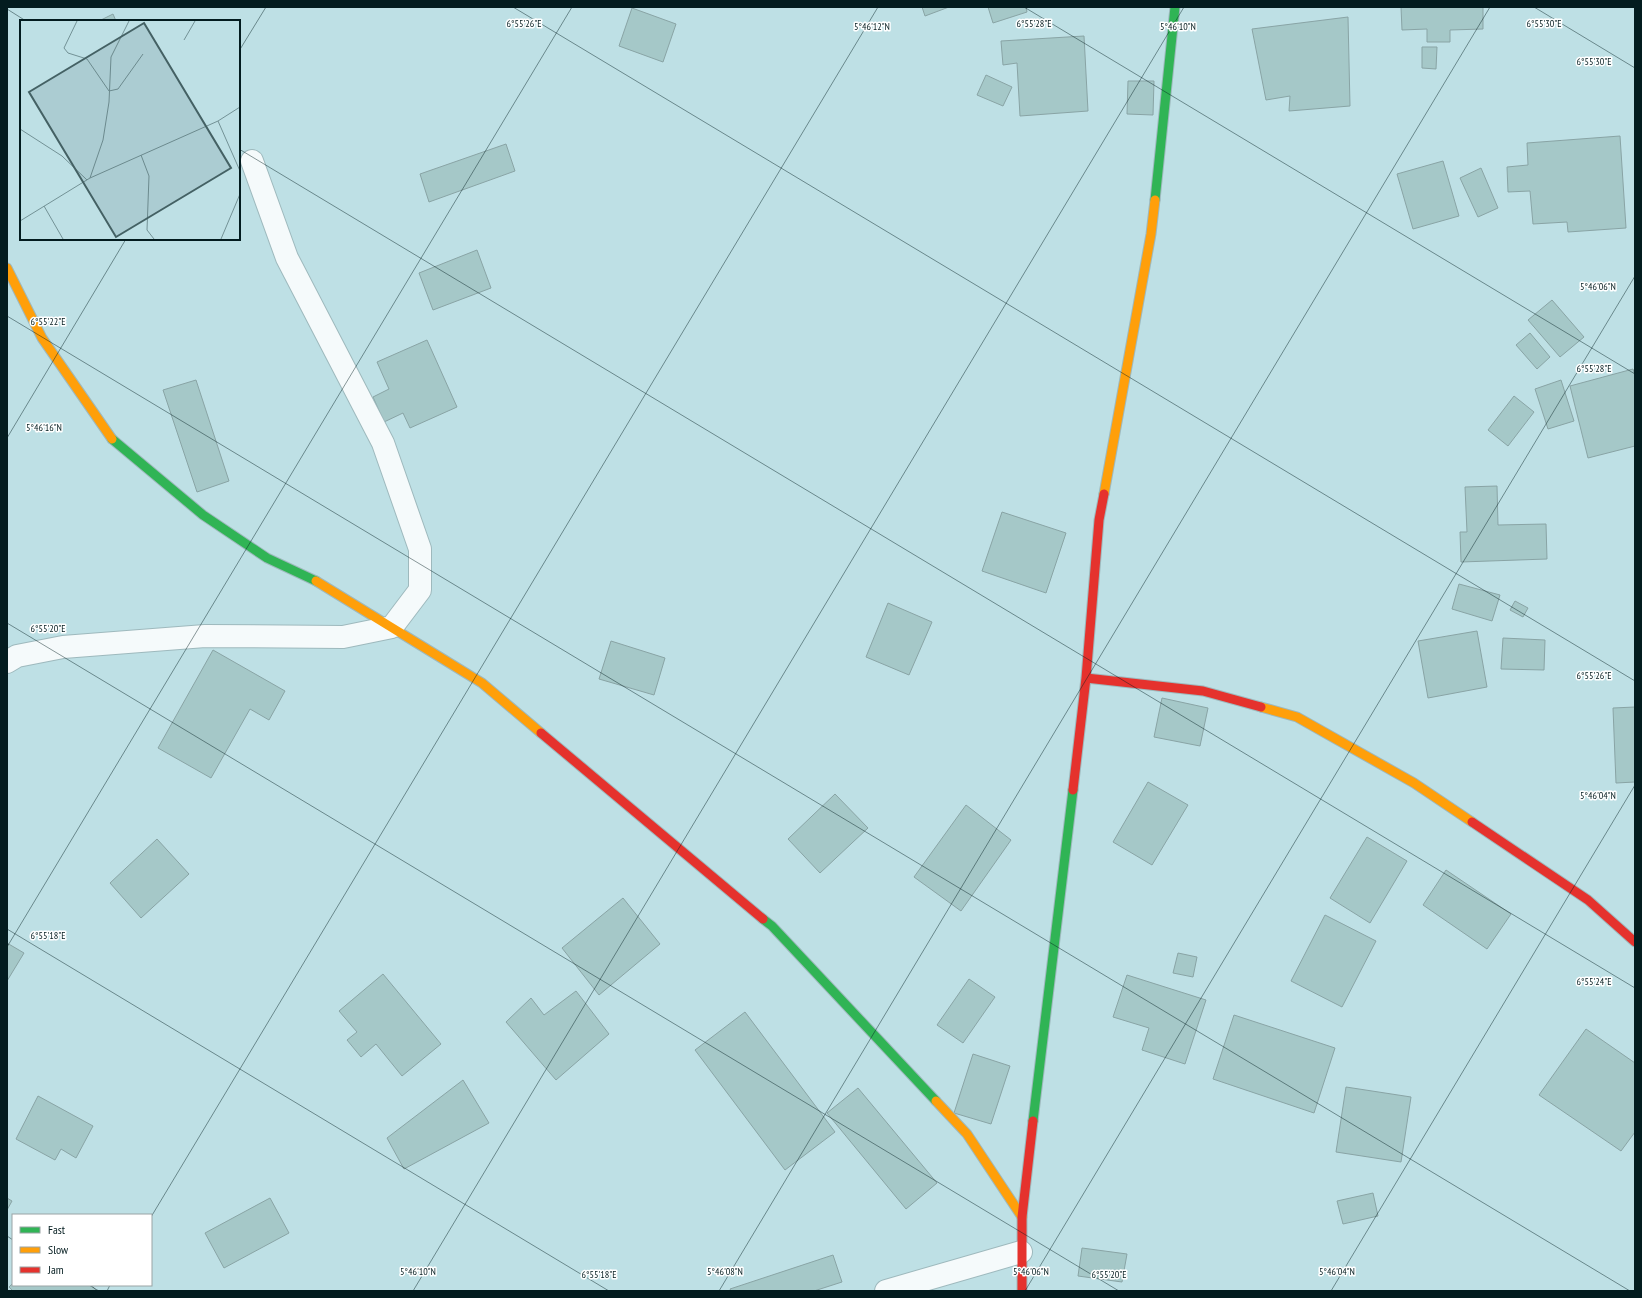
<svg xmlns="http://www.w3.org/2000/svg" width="1642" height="1298" font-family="'PT Sans Narrow',sans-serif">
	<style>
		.building { fill: #a5c8c8; stroke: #89a4a5 }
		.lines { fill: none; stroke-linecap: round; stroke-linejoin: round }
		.street-casing { stroke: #9eb9bd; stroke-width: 24 }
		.fast-casing { stroke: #9eb9bd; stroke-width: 11 }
		.slow-casing { stroke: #9eb9bd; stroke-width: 11 }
		.jam-casing { stroke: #9eb9bd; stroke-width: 11 }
		.street { stroke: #f5fafb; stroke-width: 22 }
		.fast { stroke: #30b455; stroke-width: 9 }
		.slow { stroke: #ff9f0a; stroke-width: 9 }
		.jam { stroke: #e5322d; stroke-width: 9 }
		.ticks { fill: none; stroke: #031c1f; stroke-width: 1; stroke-opacity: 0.45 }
		.inset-road { fill: none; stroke: #739296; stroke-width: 1 }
		.view { fill: #446164; fill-opacity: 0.15; stroke: #446164; stroke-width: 2 }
		.inset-edge { fill: none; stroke: #031c1f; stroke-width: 2 }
		.ticks-label { font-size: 10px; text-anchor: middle; fill: #031c1f; stroke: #fff; stroke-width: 3; stroke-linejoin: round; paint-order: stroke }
	</style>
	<rect width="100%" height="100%" fill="#bee0e5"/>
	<!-- building -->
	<path class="building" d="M922,7H949L925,16Z
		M988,7H1026L1027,12L993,23Z
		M1401,7H1483V29L1450,30V42H1427V29L1402,30Z
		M632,8L676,24L663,62L619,46Z
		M113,14L116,21H99Z
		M1348,17L1350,106L1289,111L1290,96L1266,100L1252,29Z
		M1084,36L1088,111L1020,116L1017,63L1003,65L1001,41Z
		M1422,47H1437L1436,69L1422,68Z
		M986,75L1012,87L1003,106L977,95Z
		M1128,81H1154L1153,115L1127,114Z
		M1620,136L1626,228L1568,232L1567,222L1533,224L1530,191L1508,192L1507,167L1528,165L1527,143Z
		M506,144L515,171L429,202L420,174Z
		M1443,161L1459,216L1413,229L1397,174Z
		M1481,168L1498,208L1478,217L1460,178Z
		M477,250L491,288L433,310L419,273Z
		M1552,300L1584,337L1560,357L1528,320Z
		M1530,333L1550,357L1537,369L1516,345Z
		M427,340L457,407L410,428L403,413L384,422L373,397L389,389L377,362Z
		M1633,369L1635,376V446L1588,458L1570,386Z
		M196,380L229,481L197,492L163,390Z
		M1561,380L1574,421L1548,429L1535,389Z
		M1514,396L1534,412L1508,446L1488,430Z
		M1497,486L1498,525L1546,524L1547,559L1461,562L1460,532H1467L1465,487Z
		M1002,512L1066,533L1046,593L982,571Z
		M1459,584L1500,595L1492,621L1452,609Z
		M1515,601L1528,608L1523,617L1510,610Z
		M888,603L932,622L909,675L866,657Z
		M1477,631L1487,687L1428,698L1418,641Z
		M1503,638L1545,640L1544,670L1501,669Z
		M611,641L665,658L654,695L599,679Z
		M213,650L285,691L269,720L250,709L211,778L158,748Z
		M1162,698L1208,708L1200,746L1154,737Z
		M1635,707V782L1616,783L1613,708Z
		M1148,782L1188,805L1152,865L1113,842Z
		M835,794L868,828L820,873L788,839Z
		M966,805L1011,840L961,911L914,877Z
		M1367,837L1407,861L1370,923L1330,898Z
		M157,839L189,874L141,918L110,883Z
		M1446,870L1511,914L1487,949L1423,905Z
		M623,898L660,944L599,995L562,948Z
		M1325,915L1376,941L1342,1007L1291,981Z
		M7,943L24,953L7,981Z
		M1178,953L1197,957L1193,977L1173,973Z
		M383,974L441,1044L402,1076L376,1044L361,1057L347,1040L357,1032L339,1011Z
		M1127,975L1206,1000L1185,1064L1142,1050L1149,1028L1113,1017Z
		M969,979L995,997L963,1043L937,1025Z
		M576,991L609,1034L556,1080L506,1022L531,998L544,1015Z
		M745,1012L835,1132L785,1170L695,1050Z
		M1234,1015L1335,1048L1314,1113L1213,1079Z
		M1586,1029L1635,1063V1132L1621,1151L1539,1095Z
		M973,1054L1010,1066L991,1124L954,1113Z
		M463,1080L489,1123L404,1169L387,1138Z
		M1346,1087L1411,1097L1401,1162L1336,1152Z
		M858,1088L937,1183L906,1209L827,1113Z
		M38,1096L93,1126L76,1158L61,1149L55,1160L16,1139Z
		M1373,1193L1378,1216L1343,1224L1337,1201Z
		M7,1198L12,1201L7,1210Z
		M270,1198L289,1233L224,1268L205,1233Z
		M1082,1248L1127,1254L1122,1282L1078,1276Z
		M833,1255L842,1282L814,1291H731L730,1289Z
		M13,1283V1285H91L97,1291H13L9,1287Z"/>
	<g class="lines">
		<defs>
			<path id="street" d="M7,662L17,656L63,647L205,636L343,637L392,627L420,590V549L383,443L287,258L252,161
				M886,1291L1021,1252"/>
			<path id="fast" d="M1155,200L1175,7
				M112,439L203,515L267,558L316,581
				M763,919L772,926L936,1101
				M1033,1121L1073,790"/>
			<path id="slow" d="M7,268L42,338L112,439
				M1104,494L1151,234L1155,200
				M316,581L482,683L541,733
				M1261,707L1297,717L1414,783L1472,822
				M936,1101L967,1134L1022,1217"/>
			<path id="jam" d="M1086,678L1203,691L1261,707
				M541,733L763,919
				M1073,790L1086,678L1099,520L1104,494
				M1472,822L1588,900L1635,942
				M1022,1291V1217L1033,1121"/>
		</defs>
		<!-- street casing -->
		<use href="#street" class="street-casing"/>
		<!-- fast casing -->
		<use href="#fast" class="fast-casing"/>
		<!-- slow casing -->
		<use href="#slow" class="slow-casing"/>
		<!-- jam casing -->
		<use href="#jam" class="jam-casing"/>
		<!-- street -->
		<use href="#street" class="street"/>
		<!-- fast -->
		<use href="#fast" class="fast"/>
		<!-- slow -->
		<use href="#slow" class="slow"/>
		<!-- jam -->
		<use href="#jam" class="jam"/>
	</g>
	<!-- ticks -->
	<path class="ticks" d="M513,7L1635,681M1024,7L1635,374M1534,7L1635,68M7,9L26,21M239,51L266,7M239,149L1635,988M7,316L1630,1291M7,438L126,239M7,623L1119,1291M7,929L609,1291M7,947L572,7M151,1217L878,7M7,1236L13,1240M89,1285L99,1291M107,1291L110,1285M413,1291L1184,7M719,1291L1490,7M1025,1291L1635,276M1331,1291L1635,785"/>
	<!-- overview -->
	<g transform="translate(20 20)">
		<rect width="220" height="220" fill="#bee0e5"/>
		<path class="inset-road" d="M57,1L44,28L48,33L67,39L89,71L98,69L123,34M164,20L175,1M198,101L220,151M0,109L42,136L67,160M121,135L129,156L127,210L134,219M70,158L83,120L89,82L91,37L109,1M24,186L43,219M0,201L70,158L198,101L220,87M201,219L220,174"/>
		<path class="view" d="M124,3L211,148L96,217L9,72Z"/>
		<rect width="220" height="220" class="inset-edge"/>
	</g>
	<g class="ticks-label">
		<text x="524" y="27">6°55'26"E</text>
		<text x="1034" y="27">6°55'28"E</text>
		<text x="1544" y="27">6°55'30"E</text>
		<text x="872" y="30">5°46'12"N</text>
		<text x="1178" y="30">5°46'10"N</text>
		<text x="1594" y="65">6°55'30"E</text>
		<text x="1598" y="290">5°46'06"N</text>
		<text x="48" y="325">6°55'22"E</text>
		<text x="1594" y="372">6°55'28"E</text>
		<text x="44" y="431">5°46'16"N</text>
		<text x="48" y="632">6°55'20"E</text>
		<text x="1594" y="679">6°55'26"E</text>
		<text x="1598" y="799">5°46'04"N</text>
		<text x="48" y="939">6°55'18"E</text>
		<text x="1594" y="985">6°55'24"E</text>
		<text x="418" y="1275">5°46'10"N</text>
		<text x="725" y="1275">5°46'08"N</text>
		<text x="1031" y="1275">5°46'06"N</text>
		<text x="1337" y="1275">5°46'04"N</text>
		<text x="599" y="1278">6°55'18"E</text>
		<text x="1109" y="1278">6°55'20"E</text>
	</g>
	<!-- border -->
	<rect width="1642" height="1298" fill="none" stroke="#031c1f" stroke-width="16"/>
	<!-- legend -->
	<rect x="12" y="1214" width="140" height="72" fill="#ffffff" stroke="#9aa4a5"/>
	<rect x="20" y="1227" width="20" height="6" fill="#30b455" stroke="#9aa4a5"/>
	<text x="48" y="1234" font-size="12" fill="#031c1f">Fast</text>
	<rect x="20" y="1247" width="20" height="6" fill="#ff9f0a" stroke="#9aa4a5"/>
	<text x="48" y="1254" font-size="12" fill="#031c1f">Slow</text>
	<rect x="20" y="1267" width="20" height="6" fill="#e5322d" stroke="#9aa4a5"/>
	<text x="48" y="1274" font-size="12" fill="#031c1f">Jam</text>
</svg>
